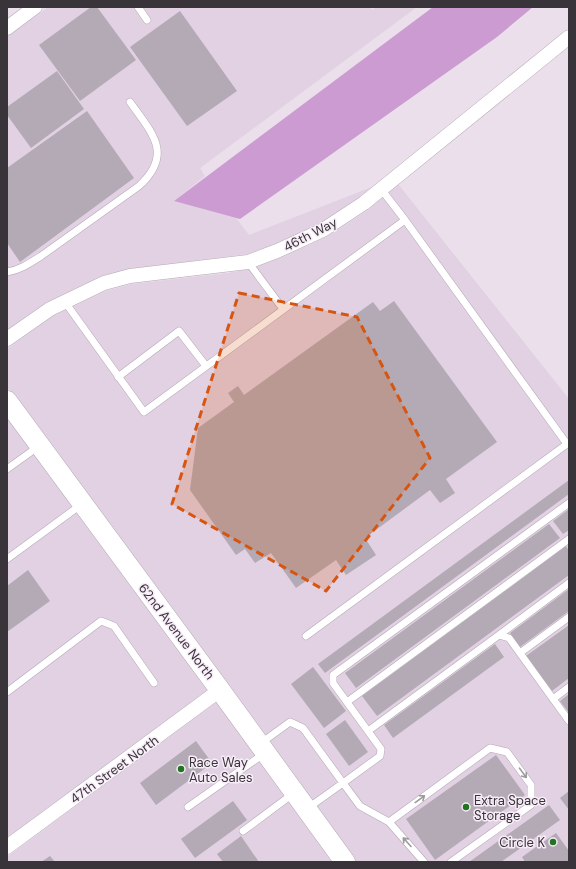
<svg xmlns="http://www.w3.org/2000/svg" width="576" height="869" font-family="'DM Sans',sans-serif">
	<style>
		.built { fill: #e1d1e3 }
		.water { fill: #cc9bd2 }
		.building { fill: #b4aab5 }
		.lines { fill: none; stroke-linecap: round; stroke-linejoin: round }
		.lane-casing { stroke: #b4a9b5; stroke-width: 8 }
		.street-casing { stroke: #b4a9b5; stroke-width: 15 }
		.secondary-casing { stroke: #b4a9b5; stroke-width: 21 }
		.lane { stroke: #fff; stroke-width: 7 }
		.street { stroke: #fff; stroke-width: 14 }
		.secondary { stroke: #fff; stroke-width: 20 }
		.oneway { stroke: #9c9a9c }
		.marked { fill: #d65510; fill-opacity: 0.2; stroke: #d65510; stroke-width: 3; stroke-dasharray: 8 5; stroke-linejoin: round }
		.poi-dot { fill: #217520; stroke: #f7ecf8; stroke-width: 1.5 }
		.labels { text-anchor: middle; stroke-width: 3; stroke-linejoin: round; paint-order: stroke }
		.street-label { font-size: 13px; fill: #383439; stroke: #f7ecf8 }
		.poi-label { font-size: 13px; fill: #383439; stroke: #f7ecf8; text-anchor: start }
	</style>
	<rect width="100%" height="100%" fill="#eadfeb"/>
	<!-- built -->
	<path class="built" d="M48,7H370L372,10L376,7H417L200,168L205,176L174,201L236,218L249,235L372,187L359,197L319,224L275,244L247,254L130,269L101,276L45,303L7,330V37Z
		M398,184L569,399V862H355L232,691L7,387V349L53,316L106,291L131,284L228,273L249,269L280,258L327,237L368,210Z
		M7,416L209,689L7,838Z
		M218,701L334,862H7V857Z"/>
	<!-- water -->
	<path class="water" d="M433,7H533L497,37L240,219L174,201Z"/>
	<!-- building -->
	<path class="building" d="M91,7H97L136,60L80,101L39,45Z
		M180,11L237,91L187,126L130,47Z
		M57,71L84,109L31,148L7,115V107Z
		M87,111L134,178L20,262L7,243V168Z
		M394,301L497,442L446,479L455,493L440,503L430,490L365,538L376,555L346,575L336,560L296,588L271,553L255,563L245,549L236,555L190,490L198,428L234,402L228,393L238,386L244,395L373,302L380,311Z
		M569,480V494L325,673L318,664Z
		M569,509V530L563,534L553,521Z
		M549,524L560,538L356,688L345,673Z
		M566,546L569,551V575L377,716L362,696Z
		M28,570L50,601L7,632V586Z
		M569,589V611L520,647L510,633Z
		M569,625V678L552,691L526,656Z
		M495,644L504,657L393,738L384,725Z
		M313,667L346,711L324,728L291,684Z
		M569,694V713L560,701Z
		M345,720L368,752L349,766L326,734Z
		M196,741L212,763L156,805L140,783Z
		M496,755L525,795L435,860L406,819Z
		M569,791V810L560,798Z
		M233,801L247,820L195,858L181,839Z
		M549,805L560,820L501,862H469Z
		M556,833L569,851V862H525L522,857Z
		M241,836L259,862H223L217,854Z
		M50,856L55,862H41Z"/>
	<g class="lines">
		<defs>
			<path id="lane" d="M138,7L147,20
				M248,262L283,309
				M7,272C20,270 30,263 41,256L139,186C174,154 152,133 130,102
				M65,302L144,412L405,220
				M118,377L179,331L206,366
				M7,469L39,446
				M7,559L82,504
				M499,635L569,583
				M306,636L567,444L405,220L381,189
				M520,653L569,617
				M7,692L101,621L114,626L154,683
				M553,699L569,687
				M347,702L569,539
				M368,731L499,635L509,638L569,721
				M261,743L290,722L303,728L343,783L380,756L381,749L333,683V675L569,503
				M188,807L265,753
				M308,808L343,783L360,806L389,822L424,862
				M389,822L490,748L507,752L531,785V805L451,862
				M243,831L294,793"/>
			<path id="street" d="M7,28L35,7
				M7,339L50,309L104,283L130,276L248,262L277,251L323,230L364,203L569,37
				M7,847L220,690"/>
			<path id="secondary" d="M7,401L220,690L345,862"/>
		</defs>
		<!-- lane casing -->
		<use href="#lane" class="lane-casing"/>
		<!-- street casing -->
		<use href="#street" class="street-casing"/>
		<!-- secondary casing -->
		<use href="#secondary" class="secondary-casing"/>
		<!-- lane -->
		<use href="#lane" class="lane"/>
		<!-- street -->
		<use href="#street" class="street"/>
		<!-- secondary -->
		<use href="#secondary" class="secondary"/>
	</g>
	<!-- one-way arrows -->
	<defs><path id="oneway-shaft" d="M-6 0H5M1.5-3L5.5 0L1.5 3" fill="none" stroke-width="1.6" stroke-linecap="round" stroke-linejoin="round"/></defs>
	<g class="oneway">
		<use href="#oneway-shaft" transform="translate(523 773) rotate(54)"/>
		<use href="#oneway-shaft" transform="translate(420 799) rotate(-36)"/>
		<use href="#oneway-shaft" transform="translate(407 842) rotate(-132)"/>
	</g>
	<!-- marked area -->
	<path class="marked" d="M239,293L357,317L430,458L326,591L172,504Z"/>
	<!-- markers -->
	<g class="poi-dot">
		<circle cx="181" cy="769" r="4"/>
		<circle cx="466" cy="807" r="4"/>
		<circle cx="553" cy="842" r="4"/>
	</g>
	<g class="labels">
		<!-- street labels -->
		<g class="street-label">
			<text transform="translate(310 234) rotate(-27)" y="5">46th Way</text>
			<text transform="translate(177 631) rotate(53)" y="5">62nd Avenue North</text>
			<text transform="translate(114 769) rotate(-36)" y="5">47th Street North</text>
		</g>
		<!-- poi labels -->
		<g class="poi-label">
			<text x="189" y="767">Race Way<tspan x="189" dy="15">Auto Sales</tspan></text>
			<text x="474" y="805">Extra Space<tspan x="474" dy="15">Storage</tspan></text>
			<text x="545" y="847" text-anchor="end">Circle K</text>
		</g>
	</g>
	<!-- border -->
	<rect width="576" height="869" fill="none" stroke="#383439" stroke-width="16"/>
</svg>
